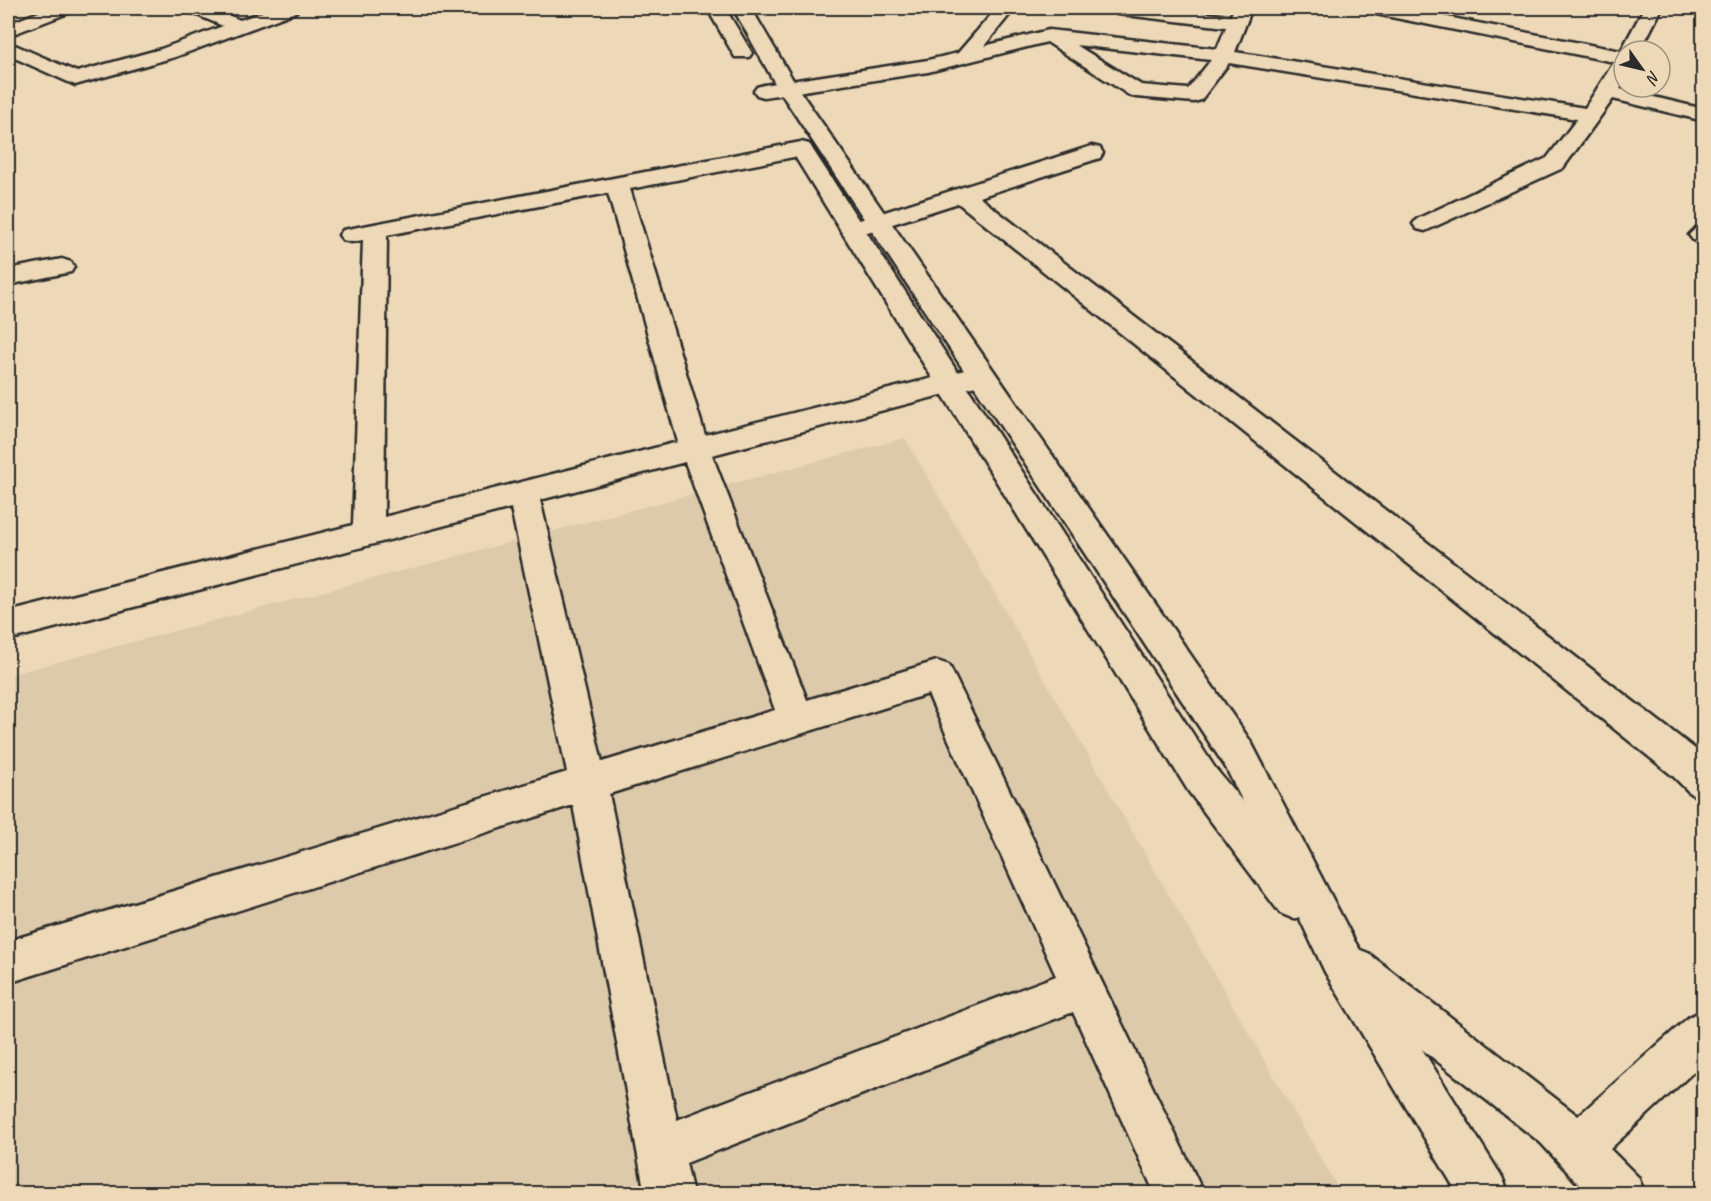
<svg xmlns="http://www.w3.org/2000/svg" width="1711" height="1201" font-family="Caveat,sans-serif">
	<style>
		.built { fill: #ddcaab }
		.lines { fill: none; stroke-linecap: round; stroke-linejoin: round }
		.street-casing { stroke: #2b2b2b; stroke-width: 5 }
		.primary-casing { stroke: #2b2b2b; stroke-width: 5 }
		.street { fill: #edd9b7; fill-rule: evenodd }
		.primary { fill: #edd9b7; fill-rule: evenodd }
	</style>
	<rect width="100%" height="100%" fill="#edd9b7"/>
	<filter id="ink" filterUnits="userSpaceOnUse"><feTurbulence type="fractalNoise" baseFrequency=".0167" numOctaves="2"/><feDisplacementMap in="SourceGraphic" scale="12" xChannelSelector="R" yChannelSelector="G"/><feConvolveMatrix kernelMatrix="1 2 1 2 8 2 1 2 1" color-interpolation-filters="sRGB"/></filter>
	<g filter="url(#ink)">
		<!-- built -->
		<path class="built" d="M905,438L1341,1193L8,1194V675Z"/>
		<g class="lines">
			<defs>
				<path id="street" d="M49,8H73L71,12L8,36V24Z
					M188,8H211L240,20L273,8H298L296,12L175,57L75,85L8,55V42L77,72L161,49L223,26L190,12Z
					M997,8H1015L984,46L1049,30L1217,49L1226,27L1117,14L1108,8H1160L1231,16L1234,8H1252L1235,52L1585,108L1614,62L1376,14L1367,8H1401L1621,51L1644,8H1662L1640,51H1624V81L1620,89L1704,109V121L1613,99L1563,168L1425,231L1417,229L1413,224L1417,219L1547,158L1577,119L1229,63L1201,100L1194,102L1136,97L1129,95L1047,42L928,72L764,97L757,95L754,91L757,87L764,85L928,60L958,53ZM1076,45L1211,60L1188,89L1141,85Z
					M801,142L809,144L812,149L809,154L630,189L705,435L981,366L991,368L995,375L991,382L712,455L807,700L937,661L949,665L1204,1194H1155L1073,1012L686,1163L693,1194H645L573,805L8,983V941L567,772L511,508L8,640V612L353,525L363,240L351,242L343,240L339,235L343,230ZM608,193L678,442L384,517L387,235ZM685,462L775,710L602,762L540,500ZM928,694L1056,976L677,1120L609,794Z
					M1092,146L1100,148L1103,153L1100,158L979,197L1699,752L1704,756V799L1691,794L1673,776L958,203L852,237L844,235L840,230L844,225Z
					M1704,226V242L1693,240L1689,235L1696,228Z
					M62,259L71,262L74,267L71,272L8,285V269Z
					M1353,947L1368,953L1578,1116L1689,1017L1704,1010V1062L1610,1149L1638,1177L1645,1194H1588L1541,1143L1338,983L1332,968L1338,953Z"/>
				<path id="primary" d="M707,8H725L752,53L749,57H735Z
					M733,8H751L797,87L1251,742L1355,942L1502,1177L1509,1194H1458L1325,972L1299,917L1294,919L1280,913L1189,792L791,150L794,145H810L813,150L1215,768L1243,802L1225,766L777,87Z"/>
			</defs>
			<!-- street casing -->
			<use href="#street" class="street-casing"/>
			<!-- primary casing -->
			<use href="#primary" class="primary-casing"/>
			<!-- street -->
			<use href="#street" class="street"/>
			<!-- primary -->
			<use href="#primary" class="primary"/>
		</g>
	</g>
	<!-- margin -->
	<rect width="1711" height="1201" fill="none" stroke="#edd9b7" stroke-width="30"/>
	<rect x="15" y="15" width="1681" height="1171" fill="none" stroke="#2b2b2b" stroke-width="2" filter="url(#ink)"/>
	<!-- north arrow -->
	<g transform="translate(1642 69) rotate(124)"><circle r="28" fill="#edd9b7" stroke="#9f937f" stroke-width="1.5"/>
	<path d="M0-4.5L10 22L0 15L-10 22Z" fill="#2b2b2b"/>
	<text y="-9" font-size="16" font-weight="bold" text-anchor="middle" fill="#2b2b2b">N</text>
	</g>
</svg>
